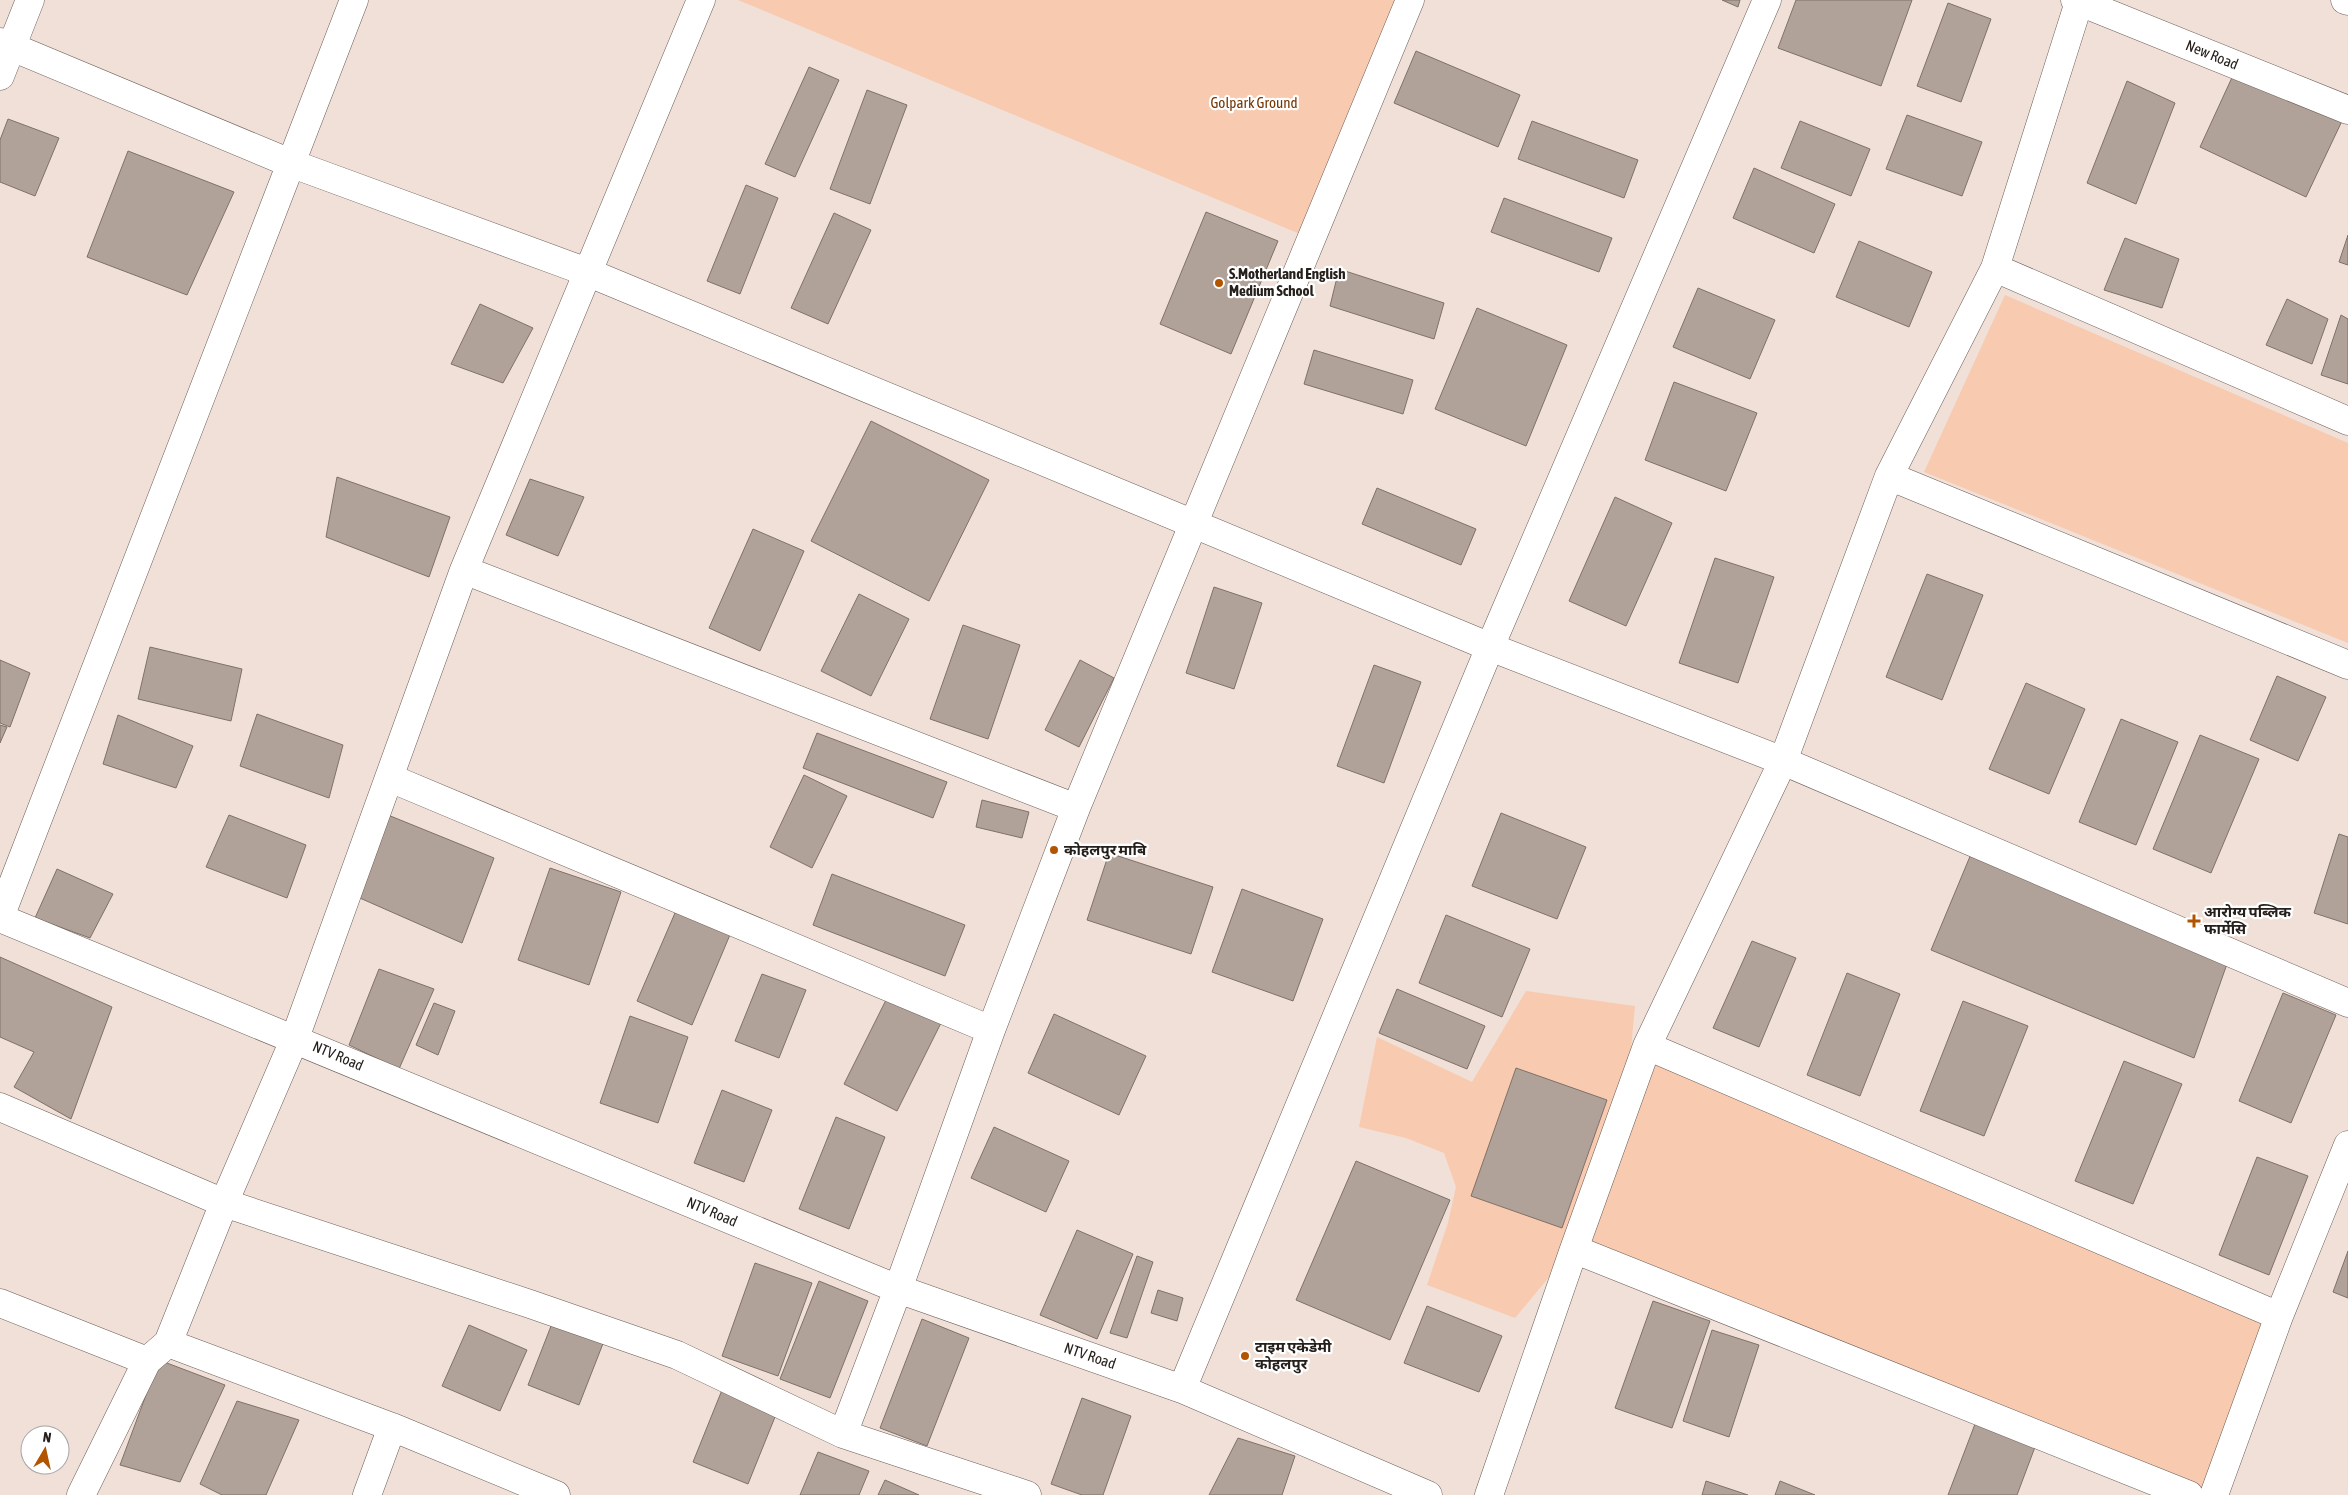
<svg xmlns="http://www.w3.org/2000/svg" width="2348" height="1495" font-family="'Asap Condensed','Noto Sans Devanagari',sans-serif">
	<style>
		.green { fill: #f8cab0 }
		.building { fill: #b1a299; stroke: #7f7169 }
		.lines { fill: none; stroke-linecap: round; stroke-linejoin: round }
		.minor-casing { stroke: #6b5d56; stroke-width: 29 }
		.minor { stroke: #fff; stroke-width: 28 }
		.poi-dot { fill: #b25400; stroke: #fff; stroke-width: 2 }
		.labels { text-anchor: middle; stroke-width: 4.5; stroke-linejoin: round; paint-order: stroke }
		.street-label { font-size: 15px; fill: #26201c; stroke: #fff }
		.park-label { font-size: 15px; fill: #753705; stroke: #fff }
		.poi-label { font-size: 15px; font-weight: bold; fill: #26201c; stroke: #fff; text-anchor: start }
	</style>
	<rect width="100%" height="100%" fill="#f0e0d7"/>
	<!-- green -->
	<path class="green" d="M738,0H1404L1312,239Z
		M2005,295L2348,443V643L1924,472Z
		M1526,991L1635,1006L1628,1080L1554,1271L1515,1318L1427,1285L1448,1223L1456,1187L1444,1153L1406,1138L1359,1127L1377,1037L1472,1082Z
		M1656,1058L2268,1322L2208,1491L1586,1254Z"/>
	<!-- building -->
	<path class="building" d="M1722,0H1740L1738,7Z
		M1796,0H1912L1881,86L1778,48Z
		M1948,3L1991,19L1961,102L1917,86Z
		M1416,51L1520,95L1498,147L1394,103Z
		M809,67L839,80L795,177L765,164Z
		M2235,71L2342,121L2306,197L2200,147Z
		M2127,81L2175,103L2136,204L2087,183Z
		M867,90L907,105L870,204L830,189Z
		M1907,115L1982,142L1962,196L1886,169Z
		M8,119L59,138L35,196L0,182V140Z
		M1532,121L1638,160L1624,198L1518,159Z
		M1800,121L1870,149L1851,196L1781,168Z
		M128,151L234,192L187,295L87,257Z
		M1754,168L1835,204L1814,253L1733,218Z
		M746,185L778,198L740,294L707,281Z
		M1504,198L1612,238L1599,272L1491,232Z
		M1206,212L1278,241L1231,354L1160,324Z
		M834,213L871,230L828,324L791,308Z
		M2348,235V265L2339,262Z
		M2125,238L2179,259L2162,308L2104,290Z
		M1859,241L1932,272L1909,327L1836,297Z
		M1339,269L1444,303L1434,339L1330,306Z
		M1698,288L1775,320L1750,379L1673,347Z
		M2287,299L2328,319L2312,364L2266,345Z
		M480,304L533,328L503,383L451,364Z
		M1477,308L1567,345L1526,446L1435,409Z
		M2341,315L2348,319V384L2321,375Z
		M1314,350L1413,380L1403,414L1304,384Z
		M1674,382L1757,413L1726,491L1645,460Z
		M871,421L989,480L929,601L811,541Z
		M337,477L450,517L429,577L326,537Z
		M530,479L584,497L558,556L506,535Z
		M1377,488L1476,529L1461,565L1362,524Z
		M1615,497L1672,523L1626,626L1569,601Z
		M753,529L804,551L760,651L709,628Z
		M1715,558L1774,577L1738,683L1679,663Z
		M1927,574L1983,595L1942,700L1886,677Z
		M1214,587L1262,603L1234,689L1186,673Z
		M859,594L909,619L871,696L821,671Z
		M963,625L1020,645L988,739L930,719Z
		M150,647L242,669L231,721L138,699Z
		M0,660L30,673L10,727L0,723Z
		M1080,660L1114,678L1079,747L1045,730Z
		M1374,665L1421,682L1384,783L1337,766Z
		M2277,676L2326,697L2298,761L2250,740Z
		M2026,683L2085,709L2049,794L1989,769Z
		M257,714L343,745L329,798L240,766Z
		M118,715L193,746L176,788L103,764Z
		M2121,719L2178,742L2136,845L2079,822Z
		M0,725L7,727L0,743Z
		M817,733L947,782L933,818L803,768Z
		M2200,735L2259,759L2211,873L2153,849Z
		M804,775L847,796L812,868L770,847Z
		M982,800L1029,812L1022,838L976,827Z
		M383,813L494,858L462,943L353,895Z
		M1501,813L1586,847L1557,919L1472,886Z
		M229,815L306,845L287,898L206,867Z
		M2339,834L2348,837V924L2314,913Z
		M1109,853L1213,887L1191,954L1087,920Z
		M1971,854L2228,961L2194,1058L1931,950Z
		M550,868L621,892L589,985L518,960Z
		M57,869L113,894L90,938L35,918Z
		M832,874L965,925L945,976L813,925Z
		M1242,889L1323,919L1293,1001L1212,972Z
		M678,906L732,930L692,1025L637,1001Z
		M1446,915L1530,949L1502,1017L1419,983Z
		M1752,941L1796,958L1759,1047L1713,1028Z
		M0,957L112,1007L71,1119L14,1087L34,1052L0,1037Z
		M379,969L434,989L399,1069L349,1045Z
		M1847,973L1900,994L1860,1096L1807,1075Z
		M762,974L806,990L779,1058L735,1041Z
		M1397,989L1485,1026L1467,1069L1379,1033Z
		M2283,993L2336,1015L2291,1123L2239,1101Z
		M889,994L942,1021L897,1111L844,1084Z
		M1963,1001L2028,1026L1984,1136L1920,1111Z
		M434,1003L455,1011L438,1055L416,1045Z
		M1054,1014L1146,1056L1119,1115L1028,1073Z
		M630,1016L688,1037L658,1123L600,1103Z
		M2124,1061L2182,1084L2133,1204L2075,1181Z
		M1516,1068L1607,1100L1562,1228L1471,1196Z
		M722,1090L772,1110L744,1182L694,1163Z
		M836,1117L885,1137L849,1229L799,1209Z
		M994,1127L1069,1161L1046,1212L971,1178Z
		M2257,1157L2308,1176L2269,1275L2219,1255Z
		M1356,1161L1450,1200L1390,1340L1296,1300Z
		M1077,1230L1133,1254L1097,1339L1040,1315Z
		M2348,1251V1298L2333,1292Z
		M1137,1256L1153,1262L1127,1338L1110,1333Z
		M755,1263L812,1283L778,1376L722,1356Z
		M819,1281L868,1301L830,1398L780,1379Z
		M1158,1290L1183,1298L1177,1321L1151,1313Z
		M1653,1301L1710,1321L1672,1428L1615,1408Z
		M1427,1306L1502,1336L1479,1392L1404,1363Z
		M922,1319L969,1338L927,1446L880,1428Z
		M553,1321L604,1341L579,1405L528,1385Z
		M469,1325L527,1350L500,1411L442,1386Z
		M1712,1330L1759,1345L1729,1437L1683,1421Z
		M159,1360L225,1385L180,1482L120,1465Z
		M722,1390L777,1412L748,1484L693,1462Z
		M1082,1398L1131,1416L1103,1495H1082L1051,1484Z
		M237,1401L299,1420L266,1495H222L200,1484Z
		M1975,1424L2035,1447L2017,1495H1948Z
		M1238,1438L1295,1456L1282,1495H1209Z
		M818,1452L869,1471L859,1495H800Z
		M885,1480L919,1495H878Z
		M1706,1481L1748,1495H1702Z
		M1780,1481L1815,1495H1775Z"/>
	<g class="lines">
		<defs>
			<path id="minor" d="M2075,0L2348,110
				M2345,0L2348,1
				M0,42L290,163L587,272L1490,647L1783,761L2348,1003
				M0,76L30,0
				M1995,268L2348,421
				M1889,476L2348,665
				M464,570L1076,808
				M390,778L991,1030
				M0,917L354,0
				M0,918L898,1289L1182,1389L1428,1495
				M1647,1046L2279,1316
				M0,1107L224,1203L530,1304L677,1355L843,1434L1027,1495
				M1573,1252L1586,1254L2189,1495
				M0,1303L147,1361
				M168,1343L392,1427L556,1495
				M1182,1389L1490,647L1767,0
				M843,1434L898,1289L991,1030L1076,808L1410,0
				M81,1495L147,1361L168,1343L224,1203L295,1038L464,570L701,0
				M367,1495L392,1427
				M1489,1495L1573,1252L1647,1046L1783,761L1889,476L1995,268L2079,2
				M2214,1495L2279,1316L2348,1145"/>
		</defs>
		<!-- minor casing -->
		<use href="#minor" class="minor-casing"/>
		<!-- minor -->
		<use href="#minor" class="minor"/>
	</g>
	<!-- markers -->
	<g class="poi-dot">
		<circle cx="1219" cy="283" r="5"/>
		<circle cx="1054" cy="850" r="5"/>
		<path d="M2191.5 913.5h5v5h5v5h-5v5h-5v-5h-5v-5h5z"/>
		<circle cx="1245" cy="1356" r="5"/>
	</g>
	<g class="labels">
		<!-- street labels -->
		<g class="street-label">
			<text transform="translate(2212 55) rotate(22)" y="5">New Road</text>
			<text transform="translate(338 1056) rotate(23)" y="5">NTV Road</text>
			<text transform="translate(712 1212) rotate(23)" y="5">NTV Road</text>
			<text transform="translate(1090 1356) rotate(19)" y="5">NTV Road</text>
		</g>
		<!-- park labels -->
		<g class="park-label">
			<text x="1254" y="108">Golpark Ground</text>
		</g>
		<!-- poi labels -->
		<g class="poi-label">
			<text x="1229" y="279">S.Motherland English<tspan x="1229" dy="17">Medium School</tspan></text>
			<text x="1064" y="855">कोहलपुर माबि</text>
			<text x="2204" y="917">आरोग्य पब्लिक<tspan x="2204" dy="17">फार्मेसि</tspan></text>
			<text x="1255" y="1352">टाइम एकेडेमी<tspan x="1255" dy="17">कोहलपुर</tspan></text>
		</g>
	</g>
	<!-- north arrow -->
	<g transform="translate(45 1450) rotate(9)"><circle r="24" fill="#ffffff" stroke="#a8a6a4"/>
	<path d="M0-4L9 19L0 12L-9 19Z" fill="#b25400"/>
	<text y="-8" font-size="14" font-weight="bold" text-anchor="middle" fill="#26201c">N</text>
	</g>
</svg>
